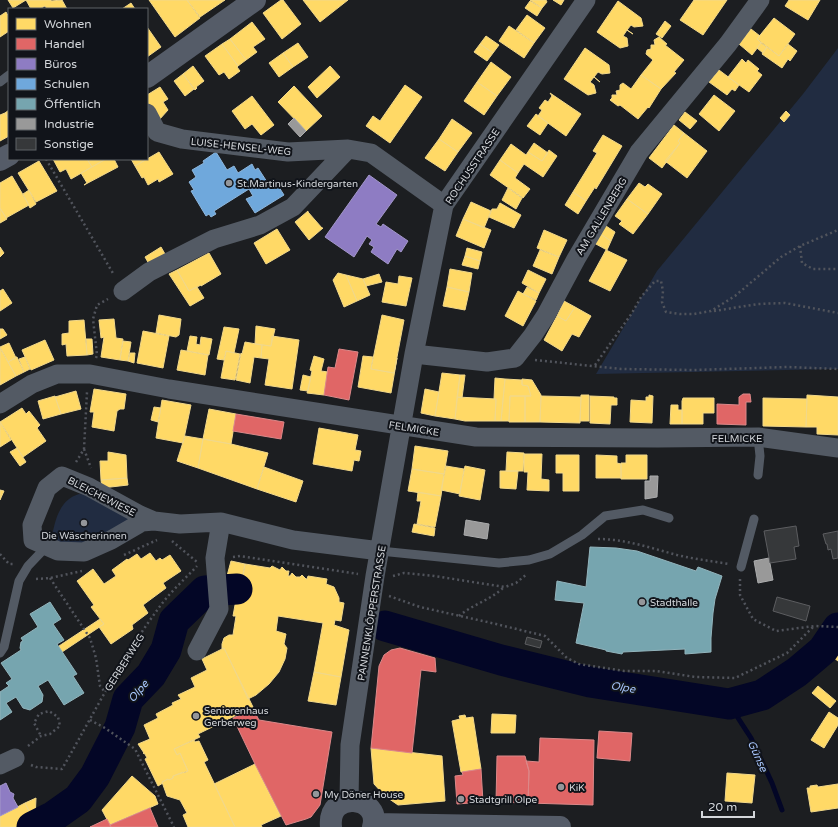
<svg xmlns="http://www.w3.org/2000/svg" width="838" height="827" font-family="'Varela Round',sans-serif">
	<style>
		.green { fill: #212c41 }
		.homes { fill: #ffd966; stroke: #f2d889 }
		.shops { fill: #e06666; stroke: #dc8889 }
		.offices { fill: #8e7cc3; stroke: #a397ca }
		.schools { fill: #6fa8dc; stroke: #8db6dc }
		.public { fill: #76a5af; stroke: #92b4bc }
		.industry { fill: #999; stroke: #abacad }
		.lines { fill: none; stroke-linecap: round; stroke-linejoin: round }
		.stream { stroke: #030626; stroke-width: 5 }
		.river { stroke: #030626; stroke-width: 31 }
		.building { fill: #36383a; stroke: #5c5d60 }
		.path { stroke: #51545c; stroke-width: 2.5; stroke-dasharray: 2 3; stroke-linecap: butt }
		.lane { stroke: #535a64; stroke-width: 9 }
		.street { stroke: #535a64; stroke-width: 19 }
		.secondary { stroke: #555c68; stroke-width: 22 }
		.poi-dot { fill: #94969a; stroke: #11141a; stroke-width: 1.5 }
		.labels { text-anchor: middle; stroke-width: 4; stroke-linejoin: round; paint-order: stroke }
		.street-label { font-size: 10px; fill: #d4d7db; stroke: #11141a }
		.poi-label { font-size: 10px; fill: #d4d7db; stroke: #11141a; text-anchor: start }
		.water-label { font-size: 11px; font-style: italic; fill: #a6c4fa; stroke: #11141a }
	</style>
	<rect width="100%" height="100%" fill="#1c1e21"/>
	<!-- green -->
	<path class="green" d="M838,48V369L596,374L657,271L803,94Z
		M79,494L89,495L132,518L83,550L51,543C54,524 58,500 79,494Z"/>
	<!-- homes -->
	<path class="homes" d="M8,0H51V1L62,0L67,9H47L45,6L39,9H31L26,0L13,8Z
		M149,0H187L200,18L175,37Z
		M187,0H225L200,17Z
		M281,0H283L301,24L282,39L263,13Z
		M303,0H348L320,22Z
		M530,0H546L547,2L542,8Z
		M553,0H564L561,5Z
		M694,0H727L703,35L680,20Z
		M789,0H820L808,20L785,6Z
		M530,1L542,8L537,16L525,8Z
		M618,1L641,18L643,26L634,27L631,25L627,30L633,34L627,30L623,36L627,38L628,46L620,48L597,32Z
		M131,3L135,9H122Z
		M6,12L9,17V31L0,37V16Z
		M527,15L545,28L534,43L516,30Z
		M774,18L795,34L779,56L757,39Z
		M665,21L671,26L662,38L656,34Z
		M252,22L265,39L253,47L257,52L246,60L230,39Z
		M509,26L534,43L524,58L499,41Z
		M147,27L161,47L147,57Z
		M751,29L760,36L757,39L761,43L752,55L739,44Z
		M486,36L499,45L493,53L480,44Z
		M659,37L667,44L665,45L684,60L674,72L676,73L661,89L641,75L653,60L646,54L647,50L651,49V45H655L654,40Z
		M230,39L246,60L238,66L222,44Z
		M298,43L308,57L293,67L283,53Z
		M761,43L767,47L763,53L757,48Z
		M222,44L238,66L237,67L240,71L229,79L224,72L219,75L205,56Z
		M480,44L493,53L487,61L474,52Z
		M788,44L797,51L790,61L788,59L782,68L762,54L767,47L779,56Z
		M585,48L609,65L610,73L602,74L598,72L594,77L600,82L594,77L590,82L594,85L596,93L588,95L564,79Z
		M283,53L293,67L279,77L269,63Z
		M742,59L746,63L748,60L759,69L757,71L762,75L749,92L728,77Z
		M491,62L511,77L497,96L477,82Z
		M193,66L204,81L196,87L197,88L195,90L183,74Z
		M330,66L340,77L317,98L308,87Z
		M719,70L739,85L735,91L732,89L727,95L709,82Z
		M183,74L194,89L185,96L174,81Z
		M641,75L661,89L649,108L648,107L638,119L620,105L618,106L610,100L612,98V95H617L616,91L620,90V85L623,83L631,89Z
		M477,82L497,96L484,115L464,101Z
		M405,85L422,97L390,143L366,126L373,116L380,121Z
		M294,86L322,116L306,131L278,102Z
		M160,87L168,99L163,102L168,110L159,120L147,102V95Z
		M550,93L581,114L566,136L538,116L542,110L539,108L545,100L548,102L552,96Z
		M714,95L735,111L719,131L699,114Z
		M252,96L274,125L261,135L252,124L245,129L232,111Z
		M9,110V119L5,113Z
		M786,111L790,115L784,122L780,118Z
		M685,112L697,121L690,129L679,120Z
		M5,113L9,119V136L0,141V115Z
		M536,114L548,123L540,135L527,126Z
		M452,119L472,133L458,152L439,139Z
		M674,125L684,133L678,141L680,143L662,168L649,158Z
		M684,133L707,151L687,178L665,161L680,143L678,141Z
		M603,135L622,146L596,189L595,187L586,201L573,192L597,153L593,151Z
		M439,139L458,152L445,171L425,158Z
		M534,143L548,153L542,161L528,152Z
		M511,144L526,155L528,152L542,161L549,150L557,156L543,177L524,164L518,173L500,160Z
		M159,152L173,174L159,182L158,179L148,185L144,177L142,178L135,166Z
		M53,159H87L92,167L71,179L66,169L60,172Z
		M87,159H106L92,167Z
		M106,159H114L118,167L84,185L87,183L81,173Z
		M131,159H147L135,166Z
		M500,160L518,173L515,178L530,189L523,198L490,175Z
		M39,161L57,191L36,202L18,173Z
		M12,176L29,205L6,218L0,208V183Z
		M639,183L645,187L648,184L662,194L648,214L627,199Z
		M508,188L522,198L516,209L502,200Z
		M29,190L36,204L30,208L23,194Z
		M573,192L586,201L578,214L565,205Z
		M627,199L648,214L633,234L619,224L622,221L615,216Z
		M471,202L491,211L484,228L463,219Z
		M500,203L521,215L514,228L489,217L492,209H497Z
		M0,208L7,219L0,223Z
		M308,211V212L322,228H323L309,240L295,222Z
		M463,219L491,230L484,248L456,236Z
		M603,224L615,232L611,241L599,233Z
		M277,229L290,250L266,264L254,243Z
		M544,230L567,240L559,257L537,248Z
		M599,233L611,241L607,250L594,243Z
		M0,247L4,253L0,257Z
		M161,247L165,254L149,264L145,257Z
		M467,248L482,252L480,261L465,256Z
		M540,250L559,257L552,274L533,266Z
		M606,250L627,260L610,291L589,281Z
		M209,253L221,274L201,286V285L189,291L177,270Z
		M465,256L480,261L478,269L462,265Z
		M450,269L472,273L469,292L447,287Z
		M177,270L189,291L197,287L204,298L190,306L169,274Z
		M528,270L546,279L539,293L522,283Z
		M338,273L346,275L357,301L344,307L333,280Z
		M379,274L382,282L366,286L363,279Z
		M346,275L363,279L370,295L357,301Z
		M399,276L412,278L406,306L382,302L386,282L398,284Z
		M447,287L469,292L465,310L443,306Z
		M527,287L539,293L536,300L523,294Z
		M3,289L12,303L0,311V291Z
		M518,291L536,301L523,326L505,316Z
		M564,301L575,307L566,321L557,316Z
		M575,307L591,316L579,337L572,334L562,351L544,340L557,316L566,321Z
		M159,315L181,319L179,335L176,337L156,333Z
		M382,315L404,320L394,373L371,369Z
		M114,319L116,338L123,339L120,360L101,357L104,337L101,338L99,320Z
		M84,320L87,355L67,356L66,344L62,345V334L69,333V321Z
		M256,326L275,329L271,346L255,344Z
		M224,327L239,329L234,353L226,351L224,360L217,359Z
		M0,329H3L7,335L0,339Z
		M143,331L169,336L163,368L137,363Z
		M190,336L197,337L196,344L200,345L201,337L212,339L209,355L187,351Z
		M272,336L299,340L292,389L265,385L269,359L261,358L262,345L271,346Z
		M86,339H92L93,354L87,355Z
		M45,340L54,360L31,370L22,350Z
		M123,341L131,342L128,361L120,360Z
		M245,342L262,345L261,358L254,357L250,383L236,380L241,353L242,354Z
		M9,343L16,358L8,362L0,347Z
		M0,348L16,376L0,385Z
		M181,350L208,355L205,375L177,370Z
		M226,351L240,354L235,380L221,378Z
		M130,353H135L134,363L128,361Z
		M314,356L324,359L321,371L328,372L324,395L307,393L312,371L310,370Z
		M363,356L373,357L371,369L394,373L397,358L391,393L358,387Z
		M16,357H17L24,372L16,376L8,362Z
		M25,357L30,369L24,372L19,359Z
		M442,373L460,375L455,419L435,416Z
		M303,375L311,377L308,391L300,390Z
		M460,375H465L462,398L457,397Z
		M495,378L505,379L501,421H495L496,399H494Z
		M505,379L522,380V385L528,386L531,396H510L509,421H501Z
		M522,379L532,380L541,395L540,422H525V396H531L528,386L522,385Z
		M94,389L126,394L124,409H120L117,411L114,431L92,427L94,412H90Z
		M425,389L439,392L435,416L421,413Z
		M76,391L81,409L61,414L55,397Z
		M581,395H589V421H580Z
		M649,395L653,396L652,423L630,422L631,400L646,401V397H649Z
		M807,395L838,397V435L817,434V427H806Z
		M55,396L61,414L43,419L38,401Z
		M510,396H525V422H509Z
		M541,396L581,397L580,423L540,422Z
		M590,396L614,397V398H617V405H611L610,424L590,423Z
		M457,397L496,399L495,421H465L455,419Z
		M683,398H714V413H703V424H682V401Z
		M763,398L807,399L806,427L763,426Z
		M162,400L191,405L183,443L156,438Z
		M671,405H678V410H682V424H670Z
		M154,407L161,408L158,422L151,420Z
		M22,408L26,414L29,411L40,425L37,428L46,441L23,457L0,422Z
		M209,409L236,414L231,444L203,439Z
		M0,422L11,440L0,447Z
		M319,428L358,435L355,450L361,451L359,461L354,460L352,471L313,464Z
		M185,436L203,439L198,468L177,461Z
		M203,439L231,444L268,453L257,489L198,468Z
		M415,446L448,451L444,474L412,469Z
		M17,448L26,462L20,466L10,452Z
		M108,452L126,455L127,478L101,480L100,461H108Z
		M507,452L524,453L523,471H506Z
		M524,454H542L541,479L549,480V491L527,490L528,472H524Z
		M556,455H579V491H563V473H556Z
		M596,455L617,456V463L621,464V478H596Z
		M626,455H647V479H621V463H626Z
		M446,466L464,469L460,494L441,490Z
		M465,466L485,470L480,500L459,496Z
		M264,467L303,481L296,502L257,489Z
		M412,469L444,474L441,496L408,491Z
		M500,471H518L516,489L500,488Z
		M127,478L128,485L102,488L101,480Z
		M0,490L4,491L0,500Z
		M418,492L441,496L435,527L417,524L421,501H417Z
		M414,524L435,528L434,536L412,532Z
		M150,553L156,561L160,558L162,560L170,555L181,571L163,583L166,588L143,605L148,613L132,625L133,629L111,644L99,627L104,624L91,607L94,605L77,581L93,569L104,584L116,576L112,570L127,559L128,560L137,554L141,559Z
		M231,561L245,564L242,579L227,576Z
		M245,564L270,568L272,566L280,570L282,567L286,571H289L288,576H290L292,573L296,577H300L302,575L306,579H307L308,576L327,579L326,584L334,587L339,598V602L344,603L341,621L335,620L334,625L349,630L341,677L314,672L323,623L278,616L276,631L286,634L284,644L287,648L285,659L279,672L269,684L256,695L248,699L224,648L222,649V644L224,638L229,635H233L236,616H233L237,594L240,595Z
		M100,619L104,624L62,652L59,646Z
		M224,648L253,707L198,734L200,737L174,749L177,755L180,753L188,771L173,776V778L169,780L168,779L162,782L163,783L158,786L145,759L147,758L145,754L143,753H144L138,744L150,739L144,725L158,718L156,714L173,705L172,703L181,699L178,695L195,687L191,678L207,670L202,659Z
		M838,652V661L834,658Z
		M314,672L341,677L336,705L308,701Z
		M818,686L836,701L830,708L812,693Z
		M829,712L838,718V725L824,748L811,740Z
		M492,714L516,715L515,733H491Z
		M465,715L466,718L473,717L481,769L461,772L452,721L460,719L459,716Z
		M194,740L195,742L199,741L208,760L204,762L235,827H188L183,815L187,813L180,800L167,796L162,782L168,779L169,780L173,778V776L183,772L184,773L188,771L180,753L177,755L174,749Z
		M371,748L442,756L445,801L398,805L385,796L374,784Z
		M255,764L281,816L261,825L262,827H235L214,784Z
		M727,773L755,775L752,803L725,801Z
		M132,776L155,796L158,804L110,825L102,810Z
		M838,784V808L811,812L807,788H810V786L817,785L818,787Z
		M36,798L35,821H34L25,803Z
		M25,803L34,821L22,827H0V816Z"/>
	<!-- shops -->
	<path class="shops" d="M339,349L358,352L349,400L324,395L328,367L335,368Z
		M743,394H750L751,402H746V425L717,424V404L739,405V397Z
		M236,414L284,422L281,439L233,431Z
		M400,648L435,658L436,672L421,670L412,753L371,748L379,666L384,655L391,650Z
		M253,709L259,720L332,732L320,805L311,817L306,819L286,825L255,764L233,718Z
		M599,731L632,733L630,761L597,758Z
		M540,738L594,740L593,805L528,803L529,771L526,761L539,762Z
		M497,756H525L529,771L528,803L496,802Z
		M481,769L483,802L457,804L455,776L463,775L462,772Z
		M150,808L158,827H111L110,825Z
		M107,819L111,827H90Z"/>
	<!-- offices -->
	<path class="offices" d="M369,175L397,195L376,224L381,227L383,224L408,241L401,252L397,249L388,264L371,252L374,247L369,244L372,240L367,236L354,257L325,237Z
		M6,783L10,792L14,794L13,798L18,807L0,816V786Z"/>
	<!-- schools -->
	<path class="schools" d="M216,152L227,170L234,166L238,173L252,164L255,170L258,168L269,185L275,181L284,195L255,213L246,199L253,196L249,189L214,211L216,214L211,217L209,214L206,216L191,191L194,190L189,182L196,177L192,170L204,163L203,161Z"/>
	<!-- public -->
	<path class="public" d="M590,547L616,548L637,551L696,571L698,567L722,576L715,599L713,613L711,638V652L685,654V649L623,652L622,654L606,651V650L576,643L584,603L555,600L557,581L586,587Z
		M50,602L61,619L53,624L64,640L57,644L77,674L73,676L84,693L64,705L48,680L38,686L43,695L42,702L30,710L23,708L16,697L6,703L12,712L0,720V692L9,686L6,683L12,679L1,663L21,650L20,648L21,642L23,641L21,638L38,627L30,614Z"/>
	<!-- industry -->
	<path class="industry" d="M294,118L306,131L300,137L288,124Z
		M650,476H658L657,497L645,499V481H650Z
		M466,520L489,524L487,539L464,535Z
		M769,558L773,580L758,583L754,561Z"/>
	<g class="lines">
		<!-- stream -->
		<path class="stream" d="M729,704L751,738L772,783L782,810"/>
		<!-- river -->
		<path class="river" d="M385,626L501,660L590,682L729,704L762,695L797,672L823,650L838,628
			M32,827L54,816L78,799L95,776L120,727L128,699L151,675L166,650L174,621L205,591L237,589"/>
	</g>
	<!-- building -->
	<path class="building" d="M796,526L799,546L794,547L796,559L770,563L764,531Z
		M838,531V558L833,559L831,549L828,550L827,544H826L823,534Z
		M777,597L810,606L806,621L773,611Z
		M527,637L542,641L540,648L525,644Z"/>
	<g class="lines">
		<!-- path -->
		<path class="path" d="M46,159L114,275
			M800,246L802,263L813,269H838
			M714,311L758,304L785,303L838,313
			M96,358L97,355L93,319L97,305L108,299
			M535,360L621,369L694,370L788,367L838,369
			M595,365L632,313L641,297L655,281H661L663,291L662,302L666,312L680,314H694L711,311L735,296L781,257L800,246L838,230
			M84,449L91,468
			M76,462L84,449L87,392
			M598,539C625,539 651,548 677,555C694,559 711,561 729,564
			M172,541L197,562
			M0,554L9,564H14
			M124,555L157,540
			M233,557L240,556L358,574
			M393,576L404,573L434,576L505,587L516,583L527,574
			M50,578L90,638L96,658L100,686L105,692
			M36,579L50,578L82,571
			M740,579V595L753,619L776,631L815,626L838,627
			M389,596L420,607L496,624L545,636L567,658L579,664L624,671H656L695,677L735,678L787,653L814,626
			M459,616C473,604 491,600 504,587
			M90,720L105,728L135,749L174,827
			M28,746L41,736L50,734L60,726L58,717L49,711L39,714L34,723L41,736
			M31,765L36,767L62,769C93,715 121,659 158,609C169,593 184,580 197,566"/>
		<!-- lane -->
		<path class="lane" d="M0,82L9,75
			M758,475L760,456L758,437
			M380,551L499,563L529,560L550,554L582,535L605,516L643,510L669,518
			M741,567L754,519
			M0,653L4,647L19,581L28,566L47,546"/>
		<!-- street -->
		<path class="street" d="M147,113L157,132L182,139L288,152L348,149L371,153L444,205
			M123,291L149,272L214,239L260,225L293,207L348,149
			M414,354L487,362L515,358L533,335L546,315L576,259L639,152L728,44L760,0
			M0,404L32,384L57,374H90L169,389L476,437L658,438L758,437L838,448
			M154,521L142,522L111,540L84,552L58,551L33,540L32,525L47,488L62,476L89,487L140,515L154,521L180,524L221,522L293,540L380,551
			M197,651L219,609L215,558L221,522
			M0,765L15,758
			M349,801L350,745L375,576L414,354L444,205L586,0"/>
		<!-- secondary -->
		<path class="secondary" d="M147,77L255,0
			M0,160L9,155
			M374,824L560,827
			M331,827C327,789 382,796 373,827"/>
	</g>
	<!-- markers -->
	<g class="poi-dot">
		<circle cx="229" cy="183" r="4"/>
		<circle cx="84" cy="523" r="4"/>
		<circle cx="642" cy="602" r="4"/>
		<circle cx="196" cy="716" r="4"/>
		<circle cx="561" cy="787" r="4"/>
		<circle cx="316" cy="794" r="4"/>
		<circle cx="461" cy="799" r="4"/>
	</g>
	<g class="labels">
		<!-- street labels -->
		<g class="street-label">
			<text transform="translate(241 146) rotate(6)" y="4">LUISE-HENSEL-WEG</text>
			<text transform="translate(472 166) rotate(-56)" y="4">ROCHUSSTRASSE</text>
			<text transform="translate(601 216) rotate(-59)" y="4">AM GALLENBERG</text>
			<text transform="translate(414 428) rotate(9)" y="4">FELMICKE</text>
			<text x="737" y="442">FELMICKE</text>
			<text transform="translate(102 496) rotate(27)" y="4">BLEICHEWIESE</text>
			<text transform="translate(371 613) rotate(-81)" y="4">PANNENKLÖPPERSTRASSE</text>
			<text transform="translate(124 662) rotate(-58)" y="4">GERBERWEG</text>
		</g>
		<!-- poi labels -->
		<g class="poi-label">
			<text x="237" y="187">St.Martinus-Kindergarten</text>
			<text x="84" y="539" text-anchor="middle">Die Wäscherinnen</text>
			<text x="650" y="606">Stadthalle</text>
			<text x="204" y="714">Seniorenhaus<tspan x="204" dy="12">Gerberweg</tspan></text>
			<text x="569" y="791">KiK</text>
			<text x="324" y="798">My Döner House</text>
			<text x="469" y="803">Stadtgrill Olpe</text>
		</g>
		<!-- water labels -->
		<g class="water-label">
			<text transform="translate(623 687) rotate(9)" y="4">Olpe</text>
			<text transform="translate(138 691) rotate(-50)" y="4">Olpe</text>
			<text transform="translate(758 756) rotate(66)" y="4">Günse</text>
		</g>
	</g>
	<!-- legend -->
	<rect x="8" y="8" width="140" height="152" fill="#11141a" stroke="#5f6267"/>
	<rect x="16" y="18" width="20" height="12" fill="#ffd966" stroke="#5f6267"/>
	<text x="44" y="28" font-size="12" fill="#d4d7db">Wohnen</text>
	<rect x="16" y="38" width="20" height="12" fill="#e06666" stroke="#5f6267"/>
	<text x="44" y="48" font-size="12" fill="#d4d7db">Handel</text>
	<rect x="16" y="58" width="20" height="12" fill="#8e7cc3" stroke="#5f6267"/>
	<text x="44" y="68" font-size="12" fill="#d4d7db">Büros</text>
	<rect x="16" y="78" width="20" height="12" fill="#6fa8dc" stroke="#5f6267"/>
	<text x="44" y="88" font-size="12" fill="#d4d7db">Schulen</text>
	<rect x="16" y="98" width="20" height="12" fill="#76a5af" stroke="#5f6267"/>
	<text x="44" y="108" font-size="12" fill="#d4d7db">Öffentlich</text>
	<rect x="16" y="118" width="20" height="12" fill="#999999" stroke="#5f6267"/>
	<text x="44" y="128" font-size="12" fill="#d4d7db">Industrie</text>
	<rect x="16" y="138" width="20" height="12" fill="#36383a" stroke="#5f6267"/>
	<text x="44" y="148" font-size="12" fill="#d4d7db">Sonstige</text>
	<!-- scale -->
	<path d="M702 811v6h52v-6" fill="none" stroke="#d4d7db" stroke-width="2"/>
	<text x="708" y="811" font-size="12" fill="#d4d7db" stroke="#11141a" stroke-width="3" paint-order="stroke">20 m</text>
</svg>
